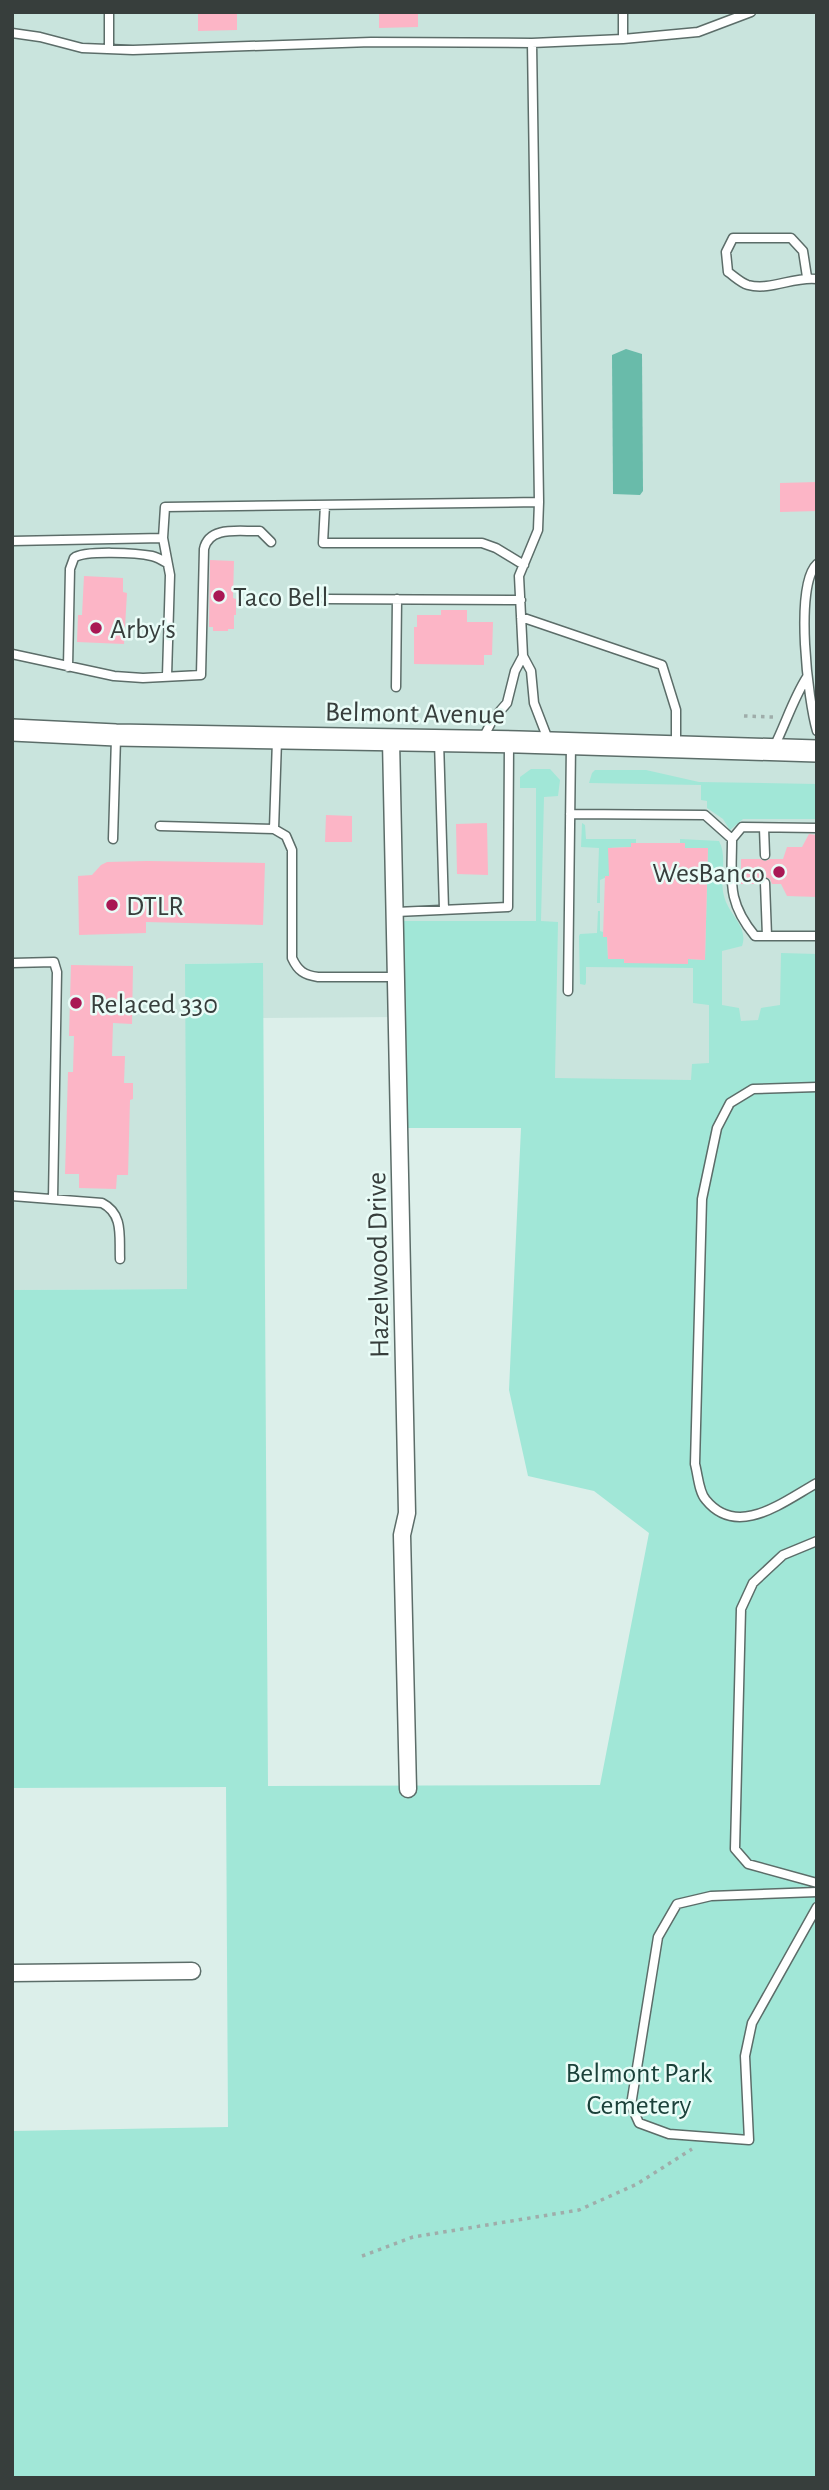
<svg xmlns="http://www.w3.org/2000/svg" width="829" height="2490" font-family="'Alegreya Sans',sans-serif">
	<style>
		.built { fill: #c9e4dd }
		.green { fill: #a1e7d7 }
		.water { fill: #69bbaa }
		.building { fill: #fcb5c6 }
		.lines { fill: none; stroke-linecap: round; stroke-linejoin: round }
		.lane-casing { stroke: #5c6d69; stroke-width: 11 }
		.street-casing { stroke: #5c6d69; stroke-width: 19 }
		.secondary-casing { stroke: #5c6d69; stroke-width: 24 }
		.path { stroke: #9fadaa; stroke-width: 3.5; stroke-dasharray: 3.5 5; stroke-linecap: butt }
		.lane { stroke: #fff; stroke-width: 8 }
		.street { stroke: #fff; stroke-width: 16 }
		.secondary { stroke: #fff; stroke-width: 21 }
		.poi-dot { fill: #a91854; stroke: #e9fcf7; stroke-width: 2.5 }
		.labels { text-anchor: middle; stroke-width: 5; stroke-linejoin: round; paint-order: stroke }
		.poi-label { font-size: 28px; fill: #373e3c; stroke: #e9fcf7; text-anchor: start }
		.street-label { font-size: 28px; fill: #373e3c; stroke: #e9fcf7 }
		.park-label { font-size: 28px; fill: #1b413a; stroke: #e9fcf7 }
	</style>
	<rect width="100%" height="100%" fill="#dcefea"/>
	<!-- built -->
	<path class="built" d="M12,12H817V954H788L787,1032L714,1089L557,1128L398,1017L263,1018V963L186,964L187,1289L12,1290Z"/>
	<!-- green -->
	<path class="green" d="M531,769H550L560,780L558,796L544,797L541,921L558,922L555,1078L691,1080L692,1064L709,1063V1005L693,1003V968L586,967V983L585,985L580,984L579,936L580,934L597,933L598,911H600V931L603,932V937H607L608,959H624V963H688V959L705,960L708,848H685L680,843V839L719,841C728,858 719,878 724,896C728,914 749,927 742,946L722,951V1005L739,1008L741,1021L758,1020L761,1008L780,1005L781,953L817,954V2478H12V2131L228,2127L226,1787L12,1788V1290L187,1289L185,964L263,963L268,1786L600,1785L649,1533L594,1491L528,1476L509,1390L521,1128H400L402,921H536V788H520V777Z
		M595,770H646L699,782L817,784V819H743L730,830L723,819L707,808V801L701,800V785L589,783L592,773Z
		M582,823L585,825L586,839H636V843H631V847L609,848V876L600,880V903H597L599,848L581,847Z"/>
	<!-- water -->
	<path class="water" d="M626,349L642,354L643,491L640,495L613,494L612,355Z"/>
	<!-- building -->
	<path class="building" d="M198,12H237V30L198,31Z
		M379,12H418V27L379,28Z
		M817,482V511L780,512V483Z
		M210,560L234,561L233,598L236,599V615H234V629H228V631H213V627H209Z
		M84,576L123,578V592L127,593L124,644L77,642L78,615H82Z
		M441,610H467V622H493L492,655H484V665L414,664V627H417V615H441Z
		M326,815L352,816V842H325Z
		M487,823L488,875L457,874L456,824Z
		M809,834L817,835V897L787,896L781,884H772L770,879L765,877L760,879L758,884H741V859H760L765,861L770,859H783L787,847H802Z
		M631,843H685V848H708L705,960L688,959V964L624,963V959H608L607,937H603L605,876H609L608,848L631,847Z
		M147,861L265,863L263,925L146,922V933L79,935L78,876L92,875L101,865L107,862Z
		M71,965L133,966L132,1024L113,1023L112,1056H125L124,1083H133V1099L130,1100L128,1175H117L116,1189L79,1188V1174H65L68,1072H73L74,1036H69Z"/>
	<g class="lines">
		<defs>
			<path id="lane" d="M109,12V49
				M623,12V39
				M12,33L40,37L82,48L133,50L371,42L532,43L623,39L698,32L751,12
				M532,43L539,502L538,530L519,576L523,656L531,671L534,703L549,742
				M807,277L803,251L791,238H733L726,252L728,272C734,276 741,283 748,285C771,291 794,276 817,279
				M325,505L323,543H482L496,548L524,565
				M12,541L163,538
				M817,564C794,585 808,701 817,731
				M325,599L521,600
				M521,617L662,665L676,710V746
				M12,654L114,676L143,678L201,675L204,549C209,525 241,532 260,531L271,542
				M68,667L70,569L74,558C84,550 138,553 152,556C157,557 162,560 167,563
				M167,676L170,575L163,538L165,507L539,502
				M396,687L397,599
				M277,740L274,829L286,836L292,850V958C298,971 304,975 318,977H398
				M482,740L493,719L507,703L515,671L523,656
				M439,741L444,909
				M774,747C786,723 793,699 807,677
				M570,814L705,815L732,839C732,880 726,901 755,936H817
				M160,826L274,829
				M764,828L765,855
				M113,839L116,738
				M732,839L742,827L817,828
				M765,883L767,936
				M396,912L508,907L509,745
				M12,963L54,962L57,972L53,1199
				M568,991L571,744
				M817,1087L753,1089L730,1103L717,1128L702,1199L695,1464C698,1475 699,1493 706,1500C738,1539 784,1501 817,1483
				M12,1196L102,1203C124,1214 119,1237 120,1259
				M817,1541L783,1555L753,1583L741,1609L735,1849L748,1864L817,1883
				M817,1892L711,1896L677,1904L658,1937L631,2105L639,2123L669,2134L749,2140L745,2056L752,2023L817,1907"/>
			<path id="street" d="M391,740L407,1513L402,1535L408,1789
				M12,1973L192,1971"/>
			<path id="secondary" d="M12,730L116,735L519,742L817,751"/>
		</defs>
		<!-- lane casing -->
		<use href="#lane" class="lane-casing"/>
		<!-- street casing -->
		<use href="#street" class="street-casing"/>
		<!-- secondary casing -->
		<use href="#secondary" class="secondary-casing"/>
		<!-- path -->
		<path class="path" d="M744,716L773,717
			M362,2256L413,2237L579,2210L637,2184L692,2149"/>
		<!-- lane -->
		<use href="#lane" class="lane"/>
		<!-- street -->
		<use href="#street" class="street"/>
		<!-- secondary -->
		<use href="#secondary" class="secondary"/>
	</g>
	<!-- markers -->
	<g class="poi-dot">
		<circle cx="219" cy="596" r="7"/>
		<circle cx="96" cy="628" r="7"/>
		<circle cx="779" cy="872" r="7"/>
		<circle cx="112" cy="905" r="7"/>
		<circle cx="76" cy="1003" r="7"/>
	</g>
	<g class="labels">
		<!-- poi labels -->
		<g class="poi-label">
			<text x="233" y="606">Taco Bell</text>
			<text x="110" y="638">Arby's</text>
			<text x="765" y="882" text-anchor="end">WesBanco</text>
			<text x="126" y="915">DTLR</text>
			<text x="90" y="1013">Relaced 330</text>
		</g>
		<!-- street labels -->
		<g class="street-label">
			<text transform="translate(415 712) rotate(1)" y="10">Belmont Avenue</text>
			<text transform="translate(377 1265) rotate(-91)" y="10">Hazelwood Drive</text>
		</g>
		<!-- park labels -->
		<g class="park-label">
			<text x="639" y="2082">Belmont Park<tspan x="639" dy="32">Cemetery</tspan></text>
		</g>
	</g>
	<!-- border -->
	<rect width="829" height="2490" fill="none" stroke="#373e3c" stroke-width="28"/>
</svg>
